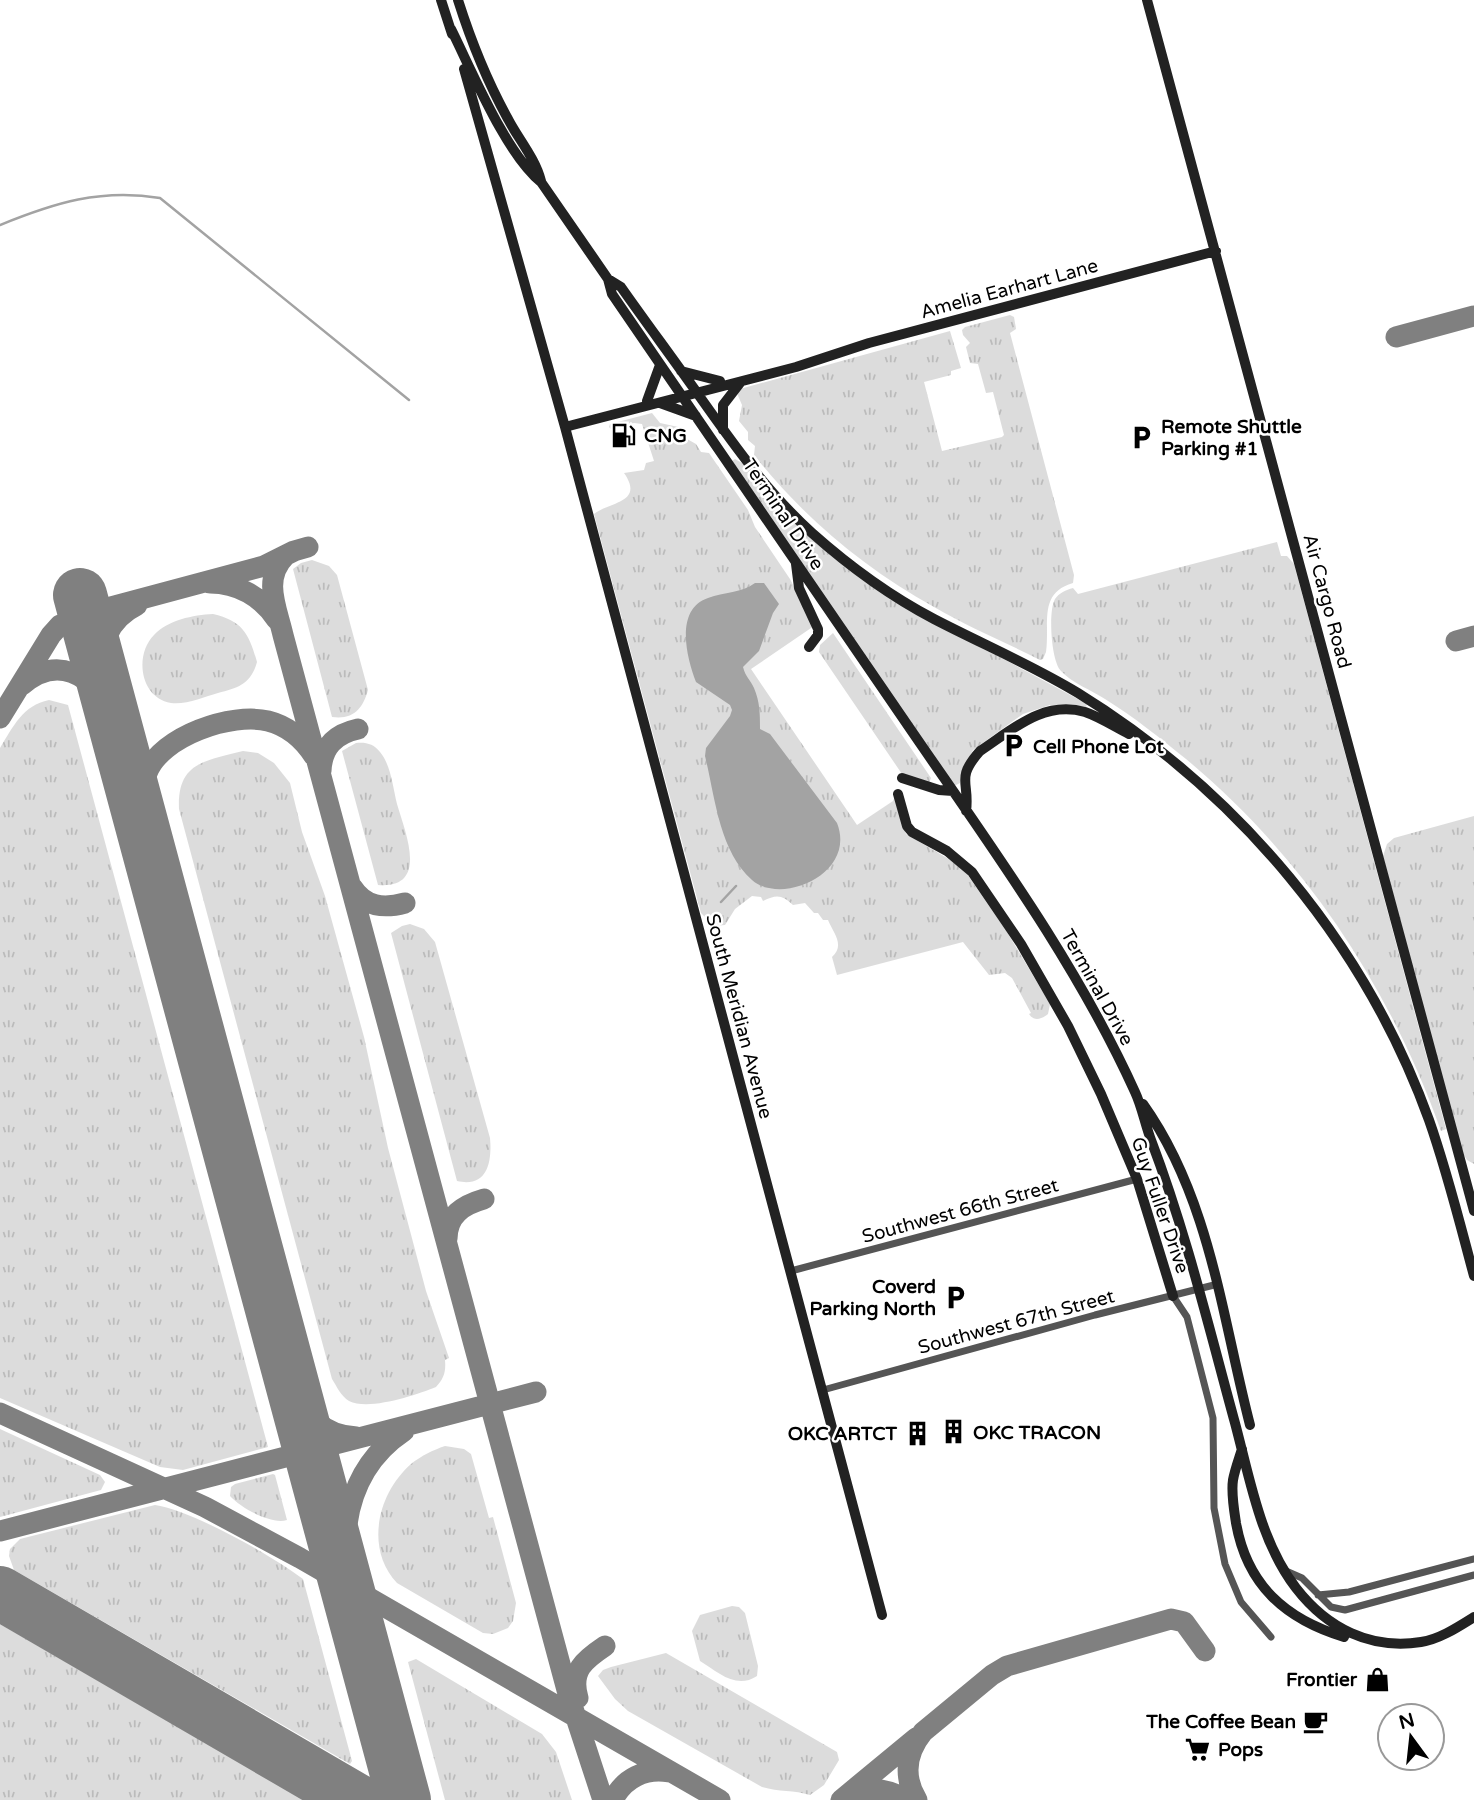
<svg xmlns="http://www.w3.org/2000/svg" width="1474" height="1800" font-family="'Varela Round',sans-serif">
	<style>
		.grass { fill: url(#grass-tufts) }
		.water { fill: #a3a3a3 }
		.lines { fill: none; stroke-linecap: round; stroke-linejoin: round }
		.stream { stroke: #a3a3a3; stroke-width: 2.5 }
		.taxiway { stroke: #808080; stroke-width: 21 }
		.runway { stroke: #808080; stroke-width: 54 }
		.street { stroke: #555; stroke-width: 7 }
		.secondary { stroke: #222; stroke-width: 10 }
		.labels { text-anchor: middle; stroke-width: 5; stroke-linejoin: round; paint-order: stroke }
		.street-label { font-size: 19px; fill: #000; stroke: #fff }
		.poi-label { font-size: 19px; font-weight: bold; fill: #000; stroke: #fff; text-anchor: start }
	</style>
	<defs>
		<pattern id="grass-tufts" width="24" height="20" patternUnits="userSpaceOnUse" patternTransform="scale(1.75)"><rect width="24" height="20" fill="#dcdcdc"/><path d="M3 7l-1-3M5 7V3M7 7l1-3M15 17l-1-3M17 17v-4M19 17l1-3" fill="none" stroke="#bbb"/></pattern>
	</defs>
	<rect width="100%" height="100%" fill="#fff"/>
	<!-- grass -->
	<path class="grass" d="M1010,315L1014,317L1016,329L1010,333L1074,575L1073,583C1038,593 1050,623 1046,652L1043,659L1040,660C1005,642 968,627 934,607C864,568 804,518 754,455L755,446L748,440V432L739,421L742,405L736,391L740,389L950,331L961,368L951,371V375L924,382L942,451L1002,437L1004,435L993,392L986,393L978,364L970,363L966,347L970,343L963,335L962,330L965,327Z
		M652,413L660,423L683,428L687,439L696,444L701,452L709,453L748,510L755,527L790,579L814,626L751,669L857,825L893,801L895,796L906,834L952,861L967,874L1007,932L1050,1004L1048,1014C1042,1019 1034,1022 1029,1014L1031,1013L1012,978L1005,973L989,975L963,942L837,975L832,957C845,945 834,934 828,920H823L818,913H814L805,903L793,905C782,895 777,894 763,901L761,897L752,896L735,909L725,925L714,926L701,913L594,514C609,502 645,503 624,473L644,470L646,463L654,461L642,424L634,423L612,430L609,427L610,424Z
		M735,459L742,463L776,504L820,546L1000,657L1087,704L1086,707L1050,705L1023,714L973,750L962,772L960,783L954,786L732,461Z
		M1277,542L1281,556H1287L1294,564L1446,1129L1441,1131C1390,987 1304,857 1186,759C1160,738 1134,717 1105,699C1091,690 1072,683 1061,671C1051,661 1048,611 1055,599C1059,593 1066,590 1073,588L1078,594Z
		M312,560L329,566L337,575L368,690C363,708 354,720 332,717L293,569L301,563Z
		M213,614C243,621 249,634 257,662C251,684 238,688 218,693C204,697 186,705 171,703C140,698 134,655 154,635C168,620 193,615 213,614Z
		M833,633L931,778L929,783L902,774L819,652L820,645Z
		M49,700L68,705L268,1447L183,1470L160,1467L0,1398V748C13,727 23,705 49,700Z
		M356,743C366,742 374,744 380,752C391,765 393,788 397,804C405,832 430,889 378,885L342,751Z
		M243,751L258,753L274,763L290,783L302,832L325,896L364,1037L388,1148L426,1291L449,1358L445,1360C446,1372 444,1378 436,1387C416,1395 369,1411 349,1401C341,1396 337,1387 332,1379L179,809C177,762 205,761 243,751Z
		M1474,816V1164L1467,1160L1462,1152L1383,856L1387,844L1394,838Z
		M410,924L424,929L435,942L490,1138C492,1161 488,1188 457,1181L391,933L402,926Z
		M0,1429L100,1475L105,1482L101,1490L0,1517Z
		M445,1446L464,1449L471,1454L489,1518L493,1517L516,1603L513,1621L508,1628L493,1634L483,1633L397,1583C365,1549 377,1494 411,1464C421,1456 433,1450 445,1446Z
		M273,1474L275,1475L287,1520C271,1525 241,1508 230,1496L231,1487L235,1484Z
		M155,1505C189,1509 275,1557 303,1579L352,1761L350,1764L14,1570L9,1556L10,1549L20,1539Z
		M732,1606L739,1607L745,1613L758,1666L757,1676C736,1690 718,1672 700,1661L692,1631L700,1615Z
		M0,1624L304,1800H0Z
		M666,1653L837,1752L839,1760L824,1785L810,1795C794,1790 779,1792 762,1787L628,1711L615,1699L598,1676L603,1670L611,1667Z
		M416,1659L542,1734L556,1752L572,1800H445L408,1662Z"/>
	<!-- water -->
	<path class="water" d="M755,583H764L779,604L773,613L759,651L743,667C746,678 750,679 754,688C760,702 760,714 760,729L770,734L837,823C857,874 781,906 752,880C719,851 715,796 705,756L706,748L730,716L732,710L730,705L696,682C686,656 675,609 708,598C724,592 742,593 755,583Z"/>
	<g class="lines">
		<!-- stream -->
		<path class="stream" d="M0,225C54,203 101,188 160,198L409,400
			M721,902L736,886"/>
		<!-- taxiway -->
		<path class="taxiway" d="M1396,337L1474,316
			M285,556C262,579 277,608 283,635L567,1690L603,1800
			M210,583C238,583 262,597 277,620
			M1456,641L1474,636
			M103,678C99,646 107,620 137,605
			M22,685C58,654 90,675 111,710
			M0,718L51,635L60,625L85,614L264,566L294,551L308,547
			M321,771C322,747 335,734 358,729
			M148,847C143,821 137,798 147,773C161,736 232,712 268,721C288,726 303,739 314,756
			M352,887C365,907 383,909 405,903
			M447,1239C447,1215 463,1205 484,1199
			M293,1386C308,1415 321,1436 357,1437
			M0,1413L205,1507L300,1558L720,1800
			M0,1531L536,1392
			M351,1604C338,1539 344,1471 404,1431
			M578,1698C570,1671 584,1660 605,1646
			M851,1794C871,1786 889,1789 907,1800
			M613,1800C624,1778 645,1768 669,1772
			M841,1800L916,1738
			M917,1800C903,1777 906,1753 923,1732L992,1675L1007,1666L1171,1619L1184,1622L1205,1651"/>
		<!-- runway -->
		<path class="runway" d="M80,595L404,1800
			M0,1593L356,1800"/>
		<!-- street -->
		<path class="street" d="M791,1271L1137,1179
			M1173,1296L1187,1317L1213,1418L1214,1508L1225,1564L1241,1602L1271,1637
			M823,1390L1095,1315L1218,1284
			M1286,1571L1302,1578L1331,1607L1345,1610L1474,1575
			M1318,1595L1349,1592L1474,1559"/>
		<!-- secondary -->
		<path class="secondary" d="M441,0L452,34
			M458,0C471,41 487,81 508,119C519,140 535,158 541,181
			M1147,0L1474,1211
			M451,29C472,71 506,154 541,182L608,279L612,294C712,441 813,587 913,733C992,848 1077,964 1135,1092C1142,1107 1145,1124 1151,1140C1186,1232 1209,1328 1235,1423C1250,1479 1260,1541 1296,1588C1327,1628 1370,1650 1421,1642C1440,1639 1458,1627 1474,1617
			M464,69L565,427L882,1615
			M608,279L621,287C647,324 674,360 700,397C734,445 768,493 812,533C848,565 890,596 934,619C982,644 1032,665 1078,693C1238,792 1365,943 1429,1120C1447,1171 1460,1224 1474,1276
			M681,371L720,381
			M647,401L660,365
			M660,403L696,416
			M565,427L796,367L869,343L1216,251
			M723,430V405L740,383
			M796,564L799,588L818,629V635L809,647
			M902,778L939,790L953,791
			M898,794L907,826L912,832L947,851L972,872L1021,944L1068,1026L1101,1094L1137,1179L1173,1296
			M966,811C970,782 955,779 980,751C1012,730 1043,700 1085,712C1100,717 1115,727 1129,734
			M1143,1104C1210,1198 1222,1317 1250,1425
			M1242,1449C1239,1459 1235,1469 1233,1480C1231,1493 1234,1510 1236,1523C1247,1585 1285,1619 1344,1637"/>
	</g>
	<!-- icons -->
	<defs>
		<symbol id="fuel-bare" viewBox="-9 -9 18 18"><path d="M-5.5-6h7V0h2V4h1.3V-2.5L3-4.5l.8-.8L6-3V5H2.5V1h-1V6h-7ZM-4.2-4.7v3.2H.2V-4.7Z" fill="#000" stroke="#fff" stroke-width="2.5" paint-order="stroke"/></symbol>
		<symbol id="parking-bare" viewBox="-9 -9 18 18"><path d="M-3.5-5.5H1a3.5 3.5 0 0 1 0 7H-1V5.5H-3.5ZM-1-3.4V-.6H.8a1.4 1.4 0 0 0 0-2.8Z" fill="#000" stroke="#fff" stroke-width="2.5" paint-order="stroke"/></symbol>
		<symbol id="building-bare" viewBox="-9 -9 18 18"><path d="M-4-6H4V6H1V3H-1V6H-4ZM-2.5-4.3h1.7v1.8h-1.7ZM.8-4.3h1.7v1.8H.8ZM-2.5-1h1.7V.8h-1.7ZM.8-1h1.7V.8H.8Z" fill="#000" stroke="#fff" stroke-width="2.5" paint-order="stroke"/></symbol>
		<symbol id="shop-bare" viewBox="-9 -9 18 18"><path d="M-5-2.5h2.3a2.7 3.5 0 0 1 5.4 0H5L5.5 6h-11ZM-1.5-2.5h3a1.5 2.3 0 0 0-3 0Z" fill="#000" stroke="#fff" stroke-width="2.5" paint-order="stroke"/></symbol>
		<symbol id="cafe-bare" viewBox="-9 -9 18 18"><path d="M-5.5-4.5H6V0H3Q3 3.5 0 3.5H-2.5Q-5.5 3.5-5.5 0ZM3-3.2v2h1.7v-2ZM-6 4.5H4V6H-6Z" fill="#000" stroke="#fff" stroke-width="2.5" paint-order="stroke"/></symbol>
		<symbol id="supermarket-bare" viewBox="-9 -9 18 18"><path d="M-6-5.5h2.5l.6 2H6L4.5 2H-2.5L-4.4-4H-6ZM-1.5 3.2a1.3 1.3 0 1 0 .1 0ZM3 3.2a1.3 1.3 0 1 0 .1 0Z" fill="#000" stroke="#fff" stroke-width="2.5" paint-order="stroke"/></symbol>
	</defs>
	<g fill-rule="evenodd">
		<use href="#fuel-bare" x="606" y="418" width="35" height="35"/>
		<use href="#parking-bare" x="1124" y="420" width="35" height="35"/>
		<use href="#parking-bare" x="996" y="728" width="35" height="35"/>
		<use href="#parking-bare" x="938" y="1280" width="35" height="35"/>
		<use href="#building-bare" x="936" y="1414" width="35" height="35"/>
		<use href="#building-bare" x="900" y="1416" width="35" height="35"/>
		<use href="#shop-bare" x="1360" y="1662" width="35" height="35"/>
		<use href="#cafe-bare" x="1298" y="1704" width="35" height="35"/>
		<use href="#supermarket-bare" x="1180" y="1732" width="35" height="35"/>
	</g>
	<g class="labels">
		<!-- street labels -->
		<g class="street-label">
			<text transform="translate(1009 288) rotate(-15)" y="7">Amelia Earhart Lane</text>
			<text transform="translate(784 514) rotate(56)" y="7">Terminal Drive</text>
			<text transform="translate(1328 601) rotate(75)" y="7">Air Cargo Road</text>
			<text transform="translate(1098 987) rotate(61)" y="7">Terminal Drive</text>
			<text transform="translate(740 1016) rotate(75)" y="7">South Meridian Avenue</text>
			<text transform="translate(1161 1205) rotate(71)" y="7">Guy Fuller Drive</text>
			<text transform="translate(960 1210) rotate(-15)" y="7">Southwest 66th Street</text>
			<text transform="translate(1016 1321) rotate(-15)" y="7">Southwest 67th Street</text>
		</g>
		<!-- poi labels -->
		<g class="poi-label">
			<text x="1161" y="433">Remote Shuttle<tspan x="1161" dy="22">Parking #1</tspan></text>
			<text x="644" y="442">CNG</text>
			<text x="1033" y="753">Cell Phone Lot</text>
			<text x="936" y="1293" text-anchor="end">Coverd<tspan x="936" dy="22">Parking North</tspan></text>
			<text x="973" y="1439">OKC TRACON</text>
			<text x="897" y="1440" text-anchor="end">OKC ARTCT</text>
			<text x="1357" y="1686" text-anchor="end">Frontier</text>
			<text x="1296" y="1728" text-anchor="end">The Coffee Bean</text>
			<text x="1218" y="1756">Pops</text>
		</g>
	</g>
	<!-- north arrow -->
	<g transform="translate(1411 1737) rotate(345)"><circle r="33" fill="#ffffff" stroke="#999999" stroke-width="2"/>
	<path d="M0-5L12 26L0 18L-12 26Z" fill="#000000"/>
	<text y="-10" font-size="19" font-weight="bold" text-anchor="middle" fill="#000000">N</text>
	</g>
</svg>
